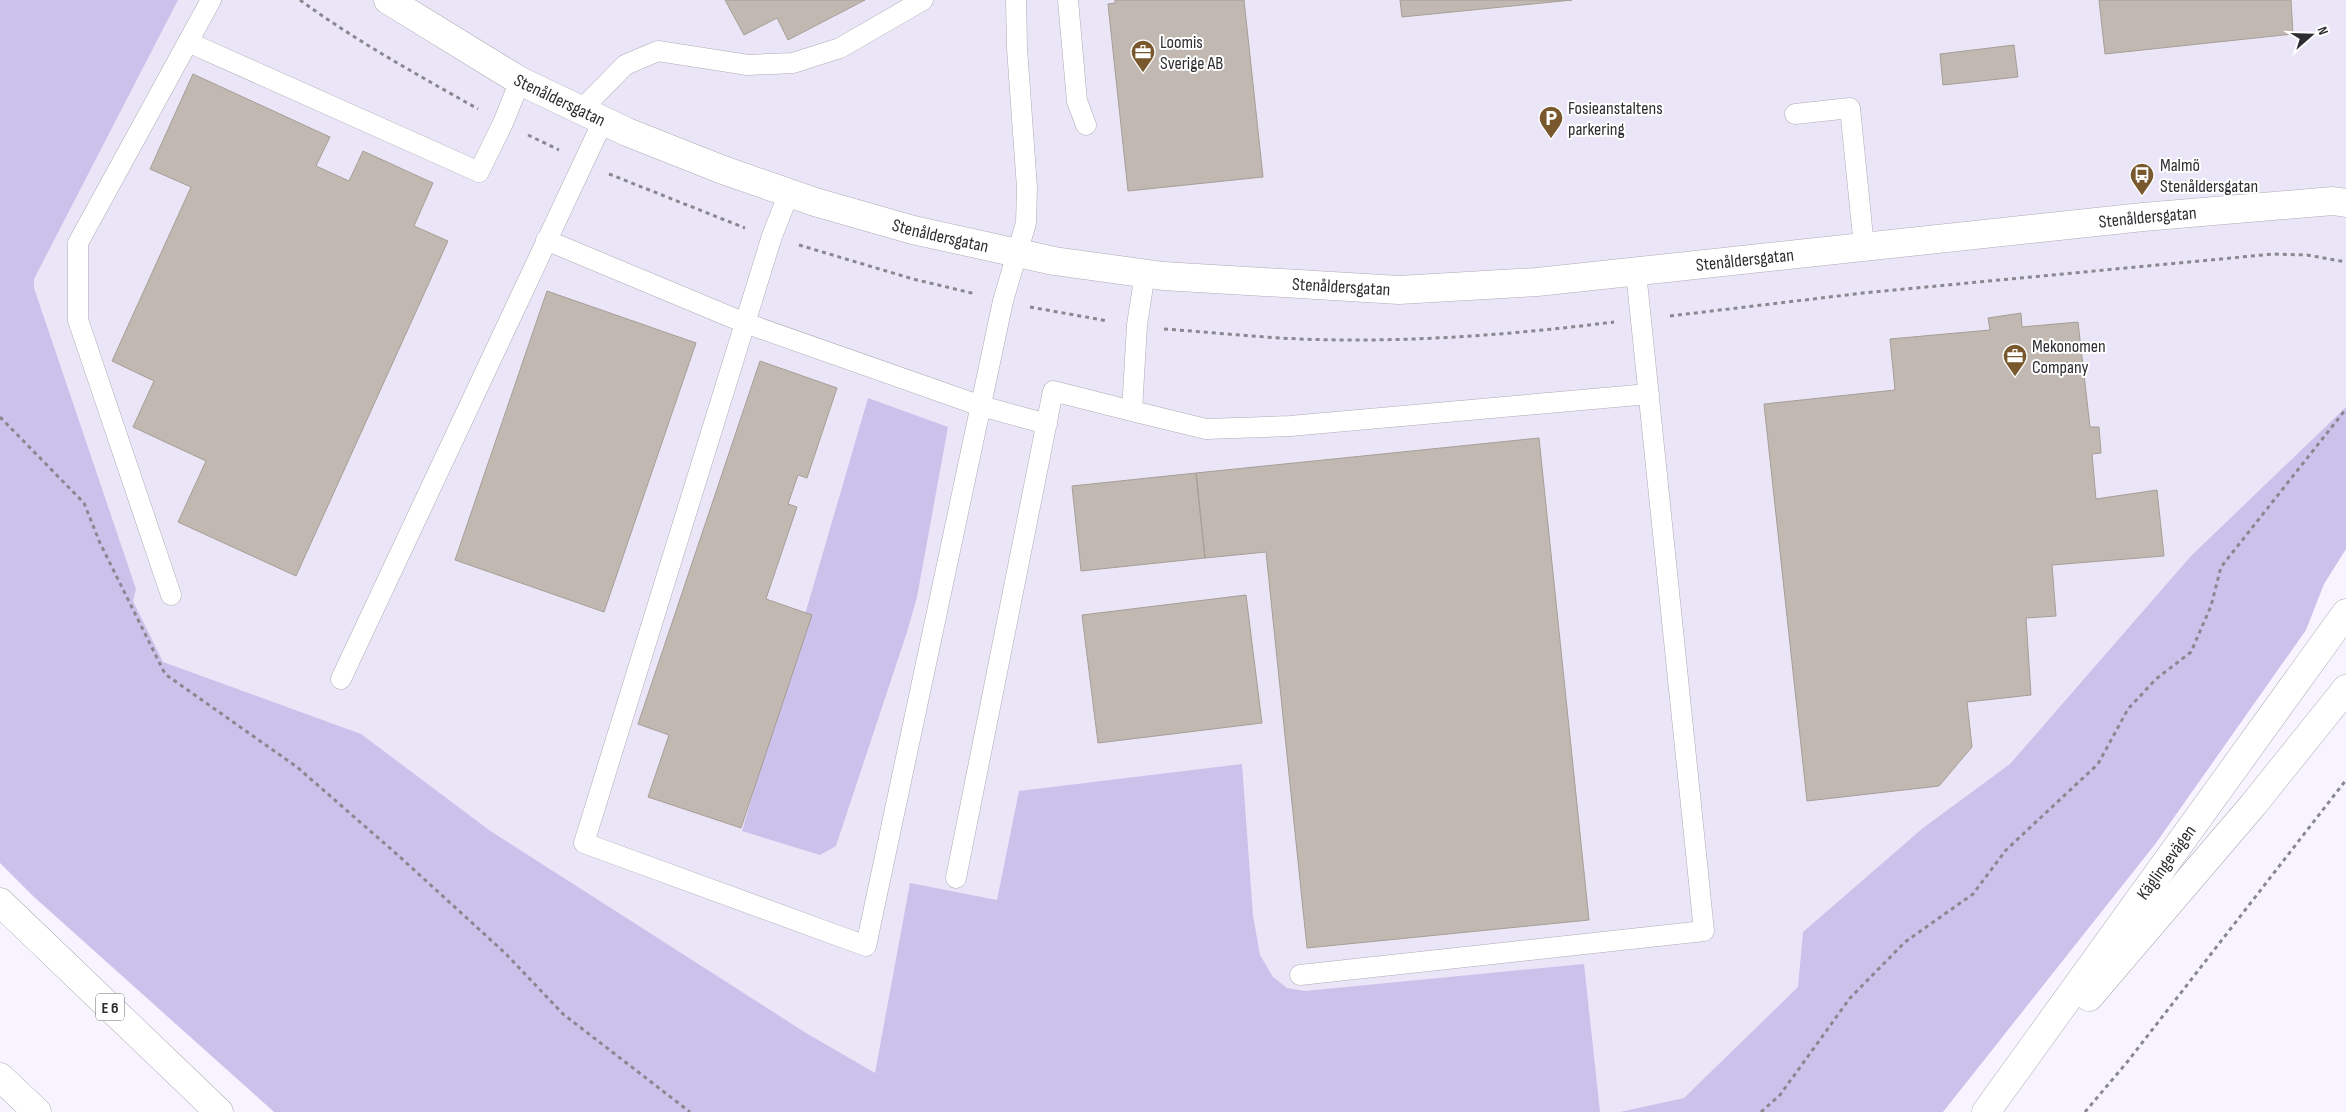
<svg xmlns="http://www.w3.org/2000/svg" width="2346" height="1112" font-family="'Sofia Sans Condensed',sans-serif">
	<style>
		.built { fill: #eae6f8 }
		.green { fill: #ccc1eb }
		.building { fill: #c1b9b1; stroke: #a69e96 }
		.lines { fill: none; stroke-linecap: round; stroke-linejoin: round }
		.lane-casing { stroke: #adabb5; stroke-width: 21 }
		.street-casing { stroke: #adabb5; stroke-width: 29 }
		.secondary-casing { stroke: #adabb5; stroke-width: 29 }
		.highway-casing { stroke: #adabb5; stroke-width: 29 }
		.path { stroke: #89888f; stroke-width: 3; stroke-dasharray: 4 4; stroke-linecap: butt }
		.lane { stroke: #fff; stroke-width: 20 }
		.street { stroke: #fff; stroke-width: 28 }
		.secondary { stroke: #fff; stroke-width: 28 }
		.highway { stroke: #fff; stroke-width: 28 }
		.labels { text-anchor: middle; stroke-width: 4; stroke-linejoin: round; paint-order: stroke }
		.shield { fill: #fff; stroke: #6d6c6f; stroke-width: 1 }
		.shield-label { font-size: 16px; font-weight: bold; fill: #2e2d31 }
		.poi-label { font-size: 18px; fill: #2e2d31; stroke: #fff; text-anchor: start }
		.street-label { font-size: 18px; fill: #2e2d31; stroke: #fff }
	</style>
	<rect width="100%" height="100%" fill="#f7f4ff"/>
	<!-- built -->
	<path class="built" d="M0,0H2346V487L1926,1112H624L0,545Z"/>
	<!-- green -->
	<path class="green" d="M0,0H178L34,279V288L136,589L133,601L163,662L361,734L489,830L806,1033L875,1073L910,883L997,900L1019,791L1242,764L1253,916L1260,955L1273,977L1287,988L1305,991L1584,964L1600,1112H274L33,896L0,863Z
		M868,398L948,427L917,597L908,629L836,846L820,855L742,831Z
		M2346,407V549L2324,584L2306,630L2156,843L1943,1112H1620L1684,1098L1798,987L1803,932L1923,828L2010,764L2191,556Z"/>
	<!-- building -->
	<path class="building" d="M725,0H865L788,40L777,18L744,35Z
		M1115,0H1244L1263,177L1128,191L1108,4L1115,3Z
		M1400,0H1572L1402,17Z
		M2099,0H2291L2293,34L2105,54Z
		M2014,45L2018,77L1943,85L1940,54Z
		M193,74L330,137L316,166L349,181L363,151L433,183L414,226L448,241L296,576L178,522L206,461L133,427L154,381L112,361L191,187L150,169Z
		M547,291L696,343L604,612L455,560Z
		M2021,313L2022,327L2078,322L2090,427H2099L2101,453L2092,454L2096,499L2157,490L2164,556L2052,565L2056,616L2026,618L2031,695L1967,702L1972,747L1939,786L1807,801L1764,404L1895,390L1890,339L1990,330L1988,318Z
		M760,361L837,388L807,478L798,475L788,504L797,507L766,599L812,615L741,828L648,797L669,735L638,724Z
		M1539,438L1589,920L1307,948L1266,552L1205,558L1196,473Z
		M1196,473L1205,558L1081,571L1072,486Z
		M1246,595L1262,723L1098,743L1082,615Z"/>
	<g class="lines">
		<defs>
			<path id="lane" d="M1068,0L1077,101L1086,125
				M188,42L479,172L503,123L520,81
				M581,110L625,65L658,51L748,65L793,63L840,48L923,0
				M1795,114L1850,108L1864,247
				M789,193L772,236L584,843L866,946L1003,301L1026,223L1027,188L1017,48L1016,0
				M546,240L745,323L981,406L1047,424
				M1145,273L1137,325L1132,411L1206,429L1290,426L1649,394
				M171,595L78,320V243L211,0
				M341,679L603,121
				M956,878L1053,391L1132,411
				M1300,975L1704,931L1636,272"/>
			<g id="street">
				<path id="s1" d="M388,0L520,81L627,132L723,170L815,202L913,230L1054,261L1163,276L1399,290L1537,282L2143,217L2333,201L2346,203"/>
			</g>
			<g id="secondary">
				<path d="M2089,997L2253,805L2346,689"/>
				<path id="s2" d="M1986,1112L2346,613"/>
			</g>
			<path id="highway" d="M0,902L219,1112
				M0,1077L37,1112"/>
		</defs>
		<!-- lane casing -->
		<use href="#lane" class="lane-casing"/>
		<!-- street casing -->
		<use href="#street" class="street-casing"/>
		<!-- secondary casing -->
		<use href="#secondary" class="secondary-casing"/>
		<!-- highway casing -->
		<use href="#highway" class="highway-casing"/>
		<!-- path -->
		<path class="path" d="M300,0C356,41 418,75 478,109
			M528,135L559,150
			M609,174L745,228
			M799,245L913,279L976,294
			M1030,307L1108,321
			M1670,316L1863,293L2273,254L2307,255L2346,262
			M1164,329C1209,332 1254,337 1300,339C1404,343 1510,335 1614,322
			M0,417L84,503L100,543L165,674L297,767L400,857L505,953L563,1014L690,1112
			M1761,1112L1780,1095L1850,998L1905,942L1973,894L2006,850L2098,764L2128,709L2156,679L2191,652L2211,606L2221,567L2346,409
			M2085,1112L2128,1061L2346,780"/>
		<!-- lane -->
		<use href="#lane" class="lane"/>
		<!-- street -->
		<use href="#street" class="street"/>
		<!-- secondary -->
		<use href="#secondary" class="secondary"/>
		<!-- highway -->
		<use href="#highway" class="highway"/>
	</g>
	<!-- icons -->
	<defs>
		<symbol id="office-pin" viewBox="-11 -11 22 30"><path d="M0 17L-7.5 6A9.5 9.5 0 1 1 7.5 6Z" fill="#79582e" stroke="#fff"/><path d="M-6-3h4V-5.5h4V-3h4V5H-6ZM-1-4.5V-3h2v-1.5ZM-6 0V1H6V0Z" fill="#fff"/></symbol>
		<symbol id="parking-pin" viewBox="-11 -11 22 30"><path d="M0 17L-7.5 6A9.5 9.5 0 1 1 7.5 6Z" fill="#79582e" stroke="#fff"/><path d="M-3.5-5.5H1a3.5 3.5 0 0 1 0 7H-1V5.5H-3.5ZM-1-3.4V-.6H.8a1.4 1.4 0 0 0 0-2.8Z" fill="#fff"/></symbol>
		<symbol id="bus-pin" viewBox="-11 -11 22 30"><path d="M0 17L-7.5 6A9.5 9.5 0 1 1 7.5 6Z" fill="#79582e" stroke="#fff"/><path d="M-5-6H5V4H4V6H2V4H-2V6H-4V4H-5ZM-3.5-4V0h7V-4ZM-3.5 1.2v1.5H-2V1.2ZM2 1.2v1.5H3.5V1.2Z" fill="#fff"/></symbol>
	</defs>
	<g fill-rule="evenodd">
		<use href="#office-pin" x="1129" y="38" width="28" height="38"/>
		<use href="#parking-pin" x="1537" y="104" width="28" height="38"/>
		<use href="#bus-pin" x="2128" y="161" width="28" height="38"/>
		<use href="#office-pin" x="2001" y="342" width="28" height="38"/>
	</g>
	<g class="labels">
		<!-- shield labels -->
		<rect class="shield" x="96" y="993.5" width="28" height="27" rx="4"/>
		<g class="shield-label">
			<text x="110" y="1013">E 6</text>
		</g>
		<!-- poi labels -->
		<g class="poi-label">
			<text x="1160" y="48">Loomis<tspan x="1160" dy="21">Sverige AB</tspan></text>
			<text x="1568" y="114">Fosieanstaltens<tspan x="1568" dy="21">parkering</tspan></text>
			<text x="2160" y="171">Malmö<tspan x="2160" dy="21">Stenåldersgatan</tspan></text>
			<text x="2032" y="352">Mekonomen<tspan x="2032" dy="21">Company</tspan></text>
		</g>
		<!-- street labels -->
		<g class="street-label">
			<text dy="6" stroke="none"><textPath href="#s1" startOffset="199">Stenåldersgatan</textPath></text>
			<text dy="6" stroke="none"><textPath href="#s1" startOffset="1819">Stenåldersgatan</textPath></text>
			<text dy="6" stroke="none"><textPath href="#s1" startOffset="604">Stenåldersgatan</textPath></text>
			<text dy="6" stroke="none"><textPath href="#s1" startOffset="1414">Stenåldersgatan</textPath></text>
			<text dy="6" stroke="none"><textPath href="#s1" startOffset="1009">Stenåldersgatan</textPath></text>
			<text dy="6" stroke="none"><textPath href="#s2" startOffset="308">Käglingevägen</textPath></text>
		</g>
	</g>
	<!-- north arrow -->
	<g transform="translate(2311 35) rotate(70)" stroke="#ffffff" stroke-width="4" paint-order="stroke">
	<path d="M0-4L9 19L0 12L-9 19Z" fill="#2e2d31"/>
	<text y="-8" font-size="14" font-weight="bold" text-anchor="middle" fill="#2e2d31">N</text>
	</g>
</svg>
